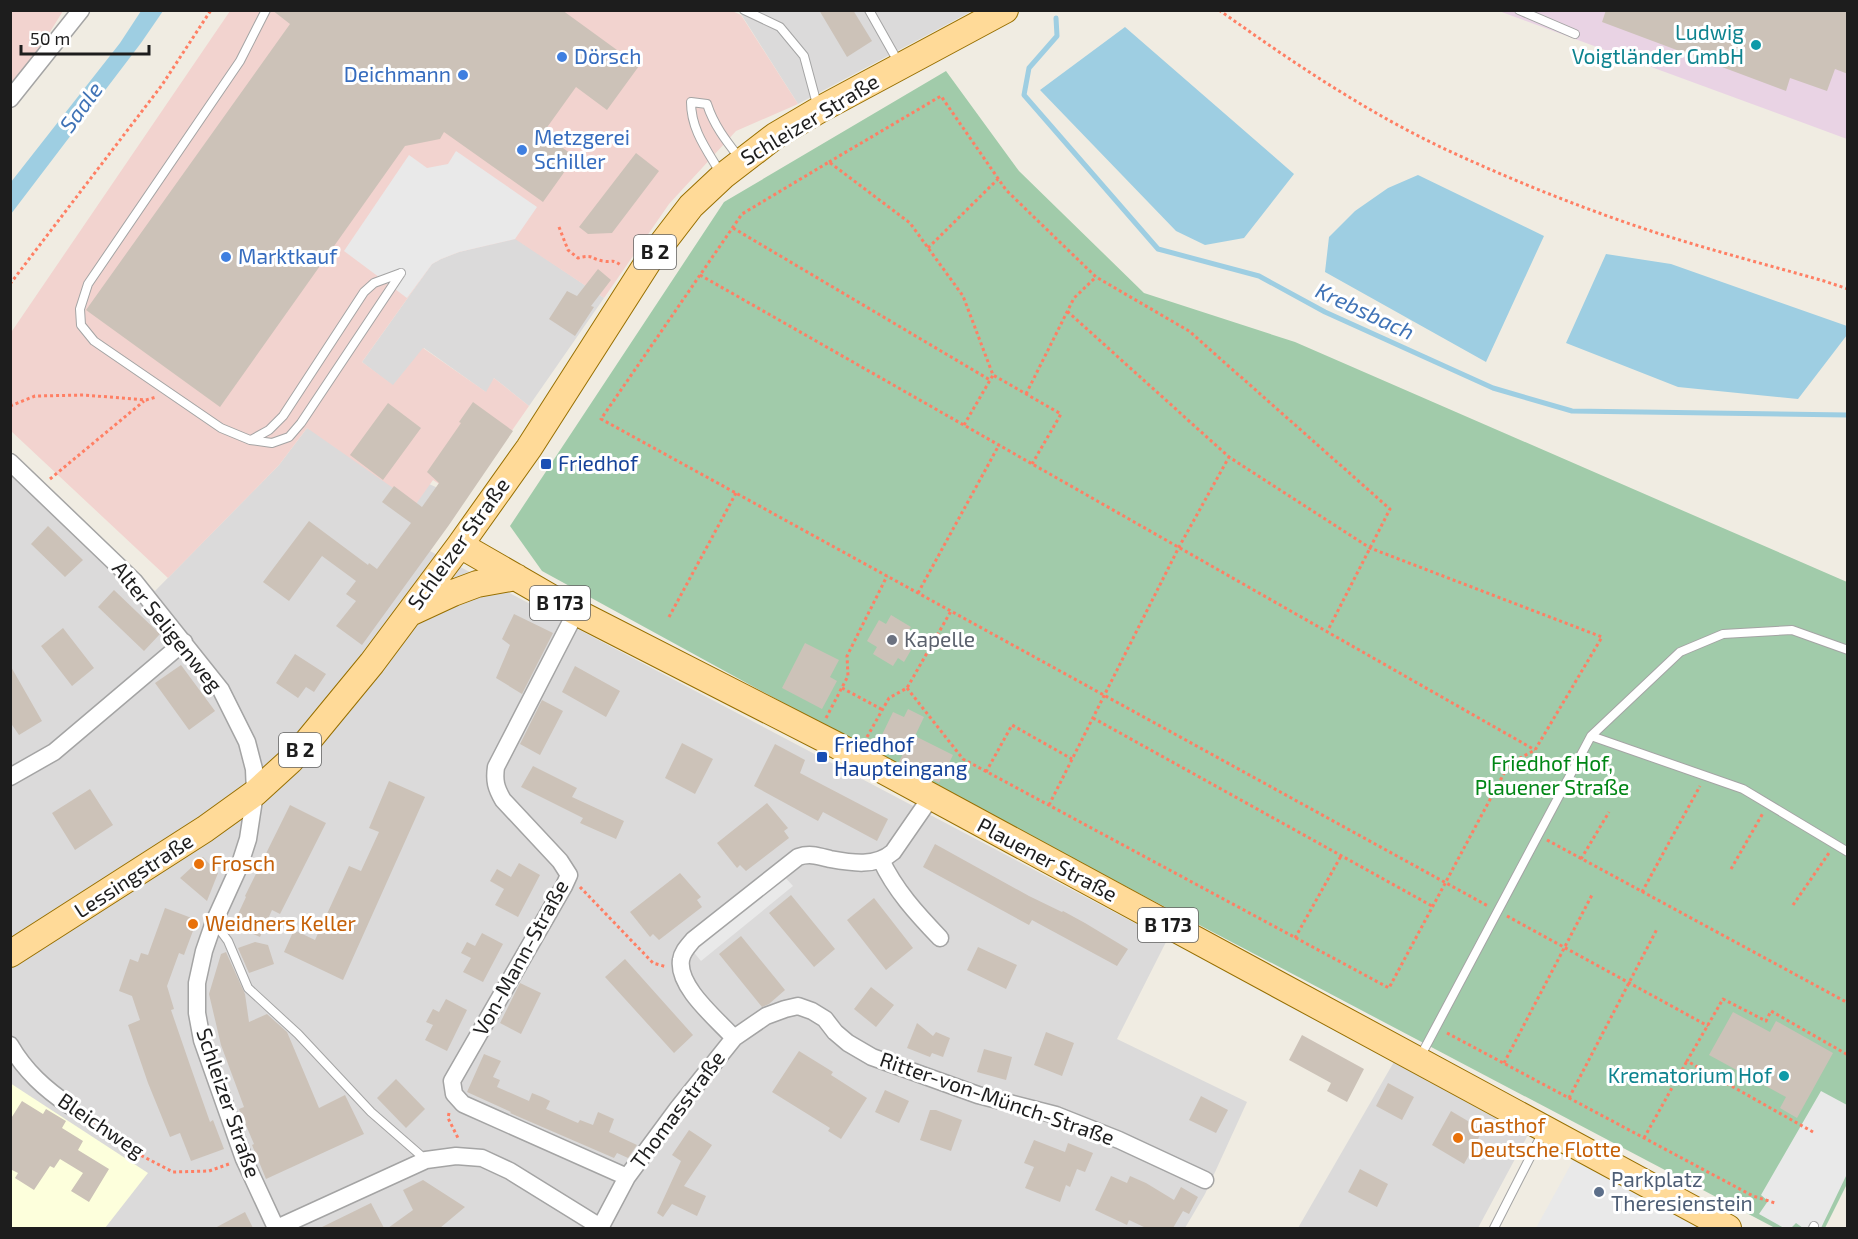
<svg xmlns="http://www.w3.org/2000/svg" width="1858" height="1239" font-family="'Exo 2',sans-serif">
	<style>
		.residential { fill: #dbdada }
		.commercial { fill: #f2d3cf }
		.industrial { fill: #e9d3e4 }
		.education { fill: #fdffdc }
		.cemetery { fill: #a1cbaa }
		.parking { fill: #e9e9e9 }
		.water { fill: #9ecee2 }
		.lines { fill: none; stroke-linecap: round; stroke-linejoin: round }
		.stream { stroke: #9ecee2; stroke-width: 5 }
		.building { fill: #ccc2b8 }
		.service-casing { stroke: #a4a4a4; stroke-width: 10 }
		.minor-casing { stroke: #a4a4a4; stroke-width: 19 }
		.primary-casing { stroke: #976f00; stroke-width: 28 }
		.path { stroke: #ff7f64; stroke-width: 3; stroke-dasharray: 3 3; stroke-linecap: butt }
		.service { stroke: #fff; stroke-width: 8 }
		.minor { stroke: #fff; stroke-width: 16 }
		.primary { stroke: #ffda98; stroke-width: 26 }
		.culture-dot { fill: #0f9aa8; stroke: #fff; stroke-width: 2 }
		.shop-dot { fill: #3f7fe0; stroke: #fff; stroke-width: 2 }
		.transit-dot { fill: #1a4fb4; stroke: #fff; stroke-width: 2 }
		.worship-dot { fill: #6b7280; stroke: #fff; stroke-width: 2 }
		.food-dot { fill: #e8710a; stroke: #fff; stroke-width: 2 }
		.service-dot { fill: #5c6f8a; stroke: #fff; stroke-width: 2 }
		.labels { text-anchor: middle; stroke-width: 6; stroke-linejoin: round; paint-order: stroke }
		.shield { fill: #fff; stroke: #616161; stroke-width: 1.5 }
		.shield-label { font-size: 20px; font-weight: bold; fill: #1d1d1d }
		.culture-label { font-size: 21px; fill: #0d838f; stroke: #fff; text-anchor: end }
		.shop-label { font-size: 21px; fill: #366cbe; stroke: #fff; text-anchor: start }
		.street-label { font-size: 21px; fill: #1d1d1d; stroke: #fff }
		.transit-label { font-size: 21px; fill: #164399; stroke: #fff; text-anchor: start }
		.worship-label { font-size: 21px; fill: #5b616d; stroke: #fff; text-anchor: start }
		.park-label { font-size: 21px; fill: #008615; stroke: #fff }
		.food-label { font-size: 21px; fill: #c56008; stroke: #fff; text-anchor: start }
		.service-label { font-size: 21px; fill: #4e5e75; stroke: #fff; text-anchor: start }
		.water-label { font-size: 22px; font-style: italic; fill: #4073b6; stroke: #fff }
	</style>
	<rect width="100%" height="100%" fill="#f0ece2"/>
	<!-- residential -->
	<path class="residential" d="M739,11H972L798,104Z
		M515,238L604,298L529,406L494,378L487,393L424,348L393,386L362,362L432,264L441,259L459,252Z
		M307,428L464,500L430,551L1167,940L1117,1039L1247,1102L1205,1194L1185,1228H11L10,451L155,591L279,465Z
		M1395,1060L1530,1131L1478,1228H1298Z"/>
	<!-- commercial -->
	<path class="commercial" d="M11,10L63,11L43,43L11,84Z
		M230,11H732L741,15L798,104L736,131L669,204L604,298L515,239L459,252L441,259L432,264L362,362L393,385L423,348L486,392L494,378L529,406L464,500L433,480L416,504L307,428L279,465L168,578L11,431L10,334Z"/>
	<!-- industrial -->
	<path class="industrial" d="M1499,11H1847V139Z"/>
	<!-- education -->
	<path class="education" d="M10,1083L148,1173L105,1228H11Z"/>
	<!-- cemetery -->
	<path class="cemetery" d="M946,71L1019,171L1144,293L1295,342L1847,582L1848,1182L1825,1228H1775L926,781L542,571L510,526L724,202Z"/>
	<!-- parking -->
	<path class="parking" d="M456,151L537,207L515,239L459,252L441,259L432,264L407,298L344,251L409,155L427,168L448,164Z
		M783,875L793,886L701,961L691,949Z
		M1821,1091L1847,1105V1174L1821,1228H1803L1796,1223L1791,1228H1784L1759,1214L1768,1201L1761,1195Z
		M1576,1155L1707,1228H1536Z"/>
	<!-- water -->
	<path class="water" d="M141,11H163L141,43L11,214V182L120,43Z
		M1125,27L1294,174L1244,238L1205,245L1176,231L1040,90Z
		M1418,175L1544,236L1486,362L1325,272L1329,237L1355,211L1388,188Z
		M1606,254L1671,264L1847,326V335L1798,399L1678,387L1566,343Z"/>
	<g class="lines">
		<!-- stream -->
		<path class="stream" d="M1056,18L1057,36L1029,68L1024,95L1158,249L1259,276L1325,312L1493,388L1572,411L1848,415"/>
	</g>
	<!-- building -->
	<path class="building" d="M272,10H562L639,66L607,110L576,87L543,133L575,157L543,202L444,132L440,139L405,146L220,407L86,310L290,24Z
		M819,10H853L872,41L847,57Z
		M1606,10H1848V74L1835,69L1827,91L1790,78L1786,91L1602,22Z
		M636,153L659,171L612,233L588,234L579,227Z
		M598,269L611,280L591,306L594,307L575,336L549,319L567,291L577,296Z
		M473,402L513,431L449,525L362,645L336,626L356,601L346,594L356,581L322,556L289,601L263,582L309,521L368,565L369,563L377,569L411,523L382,502L394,486L422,507L439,483L427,472L461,423L459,422Z
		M388,403L421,428L383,480L350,455Z
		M48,526L83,560L65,577L31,544Z
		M114,590L160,634L144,651L98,607Z
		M514,614L553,633L522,694L496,678L510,645L502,639Z
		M891,615L911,627L906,634L917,640L904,662L898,658L893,666L873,654L877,647L867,641L879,620L886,624Z
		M63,628L94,668L72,686L41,646Z
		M805,643L839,660L830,677L837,681L822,709L782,688Z
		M295,654L326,674L314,692L306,687L298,698L276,683Z
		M10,665L42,721L19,735L10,722Z
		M181,665L215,711L189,730L155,683Z
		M575,666L620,691L606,717L562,692Z
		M542,700L563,711L540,755L520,744Z
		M908,709L924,717L915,736L953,755L939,783L899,762L904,751L880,739L893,712L904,717Z
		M682,743L713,759L695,794L665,778Z
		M775,744L805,760L800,773L888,819L877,841L823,812L818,821L754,786Z
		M533,766L577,788L572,797L624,821L616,839L580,823L583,818L521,787Z
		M389,781L425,797L343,980L284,952L294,930L315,940L349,866L361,871L379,832L369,828Z
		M90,789L113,825L75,850L52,813Z
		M767,803L788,828L784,831L789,838L746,871L740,865L737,868L717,843Z
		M290,805L326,823L280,914L272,910L260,937L233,925L246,897L245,896Z
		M935,844L1029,896L1062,912L1063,911L1085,923L1128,949L1117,966L1032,920L1029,925L923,867Z
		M203,857L218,873L207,901L180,878Z
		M519,863L540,875L518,917L495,905L504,889L490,881L497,869L511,877Z
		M680,873L701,897L697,900L702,907L659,940L653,934L650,937L630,912Z
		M791,895L835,949L814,967L769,913Z
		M874,898L913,948L886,970L847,920Z
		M165,908L197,920L184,955L179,953L167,986L174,1009L171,1010L191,1068L210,1122L213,1120L224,1149L191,1161L180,1133L170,1137L148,1083L128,1025L140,1020L132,996L119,991L130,959L138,962L141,953L148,955Z
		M482,933L503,944L483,982L463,972L471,958L461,953L467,942L475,946Z
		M741,936L785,990L769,1004L762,1007L719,954Z
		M255,942L268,945L274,964L249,973L238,948Z
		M978,947L1017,965L1006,989L967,970Z
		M226,952L245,994L249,1022L267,1014L287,1032L319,1108L345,1095L364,1134L266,1179L252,1145L254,1144L239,1109L244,1107L221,1045L209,994L221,954Z
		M625,959L693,1035L674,1053L605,977Z
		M520,983L541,993L521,1034L500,1023Z
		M871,987L894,1005L876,1027L854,1009Z
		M446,999L467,1010L447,1051L425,1040L433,1025L426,1022L433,1009L439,1012Z
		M1733,1012L1770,1032L1776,1021L1833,1053L1797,1118L1780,1108L1786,1097L1709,1055Z
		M917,1023L933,1036L936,1032L950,1038L943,1057L932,1053L930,1057L907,1048Z
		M1046,1032L1074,1043L1062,1076L1034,1065Z
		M1302,1035L1364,1069L1347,1102L1327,1091L1331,1083L1289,1060Z
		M984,1049L1012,1057L1006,1080L977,1072Z
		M799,1051L833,1072L831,1075L867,1098L841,1139L828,1131L830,1128L772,1092Z
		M484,1054L501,1061L493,1077L500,1080L497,1087L529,1101L532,1093L542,1097L550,1101L546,1109L578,1123L580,1120L593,1125L598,1112L614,1119L609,1132L637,1145L628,1158L617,1153L614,1158L510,1113L511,1112L467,1092Z
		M396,1079L425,1109L406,1128L377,1098Z
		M1388,1083L1414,1097L1402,1120L1376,1106Z
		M885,1090L909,1101L899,1123L875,1112Z
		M1201,1096L1228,1110L1216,1133L1189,1120Z
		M22,1101L43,1114L46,1109L66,1121L62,1128L83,1141L78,1150L109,1169L89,1202L71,1191L83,1173L60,1159L54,1168L50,1166L34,1190L15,1178L18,1173L10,1169V1120Z
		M930,1110H936L962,1120L951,1151L920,1140Z
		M1451,1111L1483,1130L1464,1164L1432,1145Z
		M689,1130L712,1145L684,1186L706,1196L697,1216L672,1204L663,1217L657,1213L681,1161L672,1155Z
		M1034,1140L1065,1152L1068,1143L1093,1153L1085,1172L1077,1169L1070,1187L1066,1185L1060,1202L1025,1188L1034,1167L1024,1163Z
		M1360,1169L1388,1184L1377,1207L1348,1192Z
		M1111,1176L1127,1183L1130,1176L1146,1183L1174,1200L1181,1187L1198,1197L1189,1214L1183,1211L1173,1228H1146L1129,1220L1127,1225L1095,1210Z
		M423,1180L465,1207L440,1228H388L413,1210L403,1190Z
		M371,1203L384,1228H320Z
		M245,1212L253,1228H215Z"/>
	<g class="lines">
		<defs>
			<path id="service" d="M266,10L240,61L88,284L80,309L81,325L94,341L221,428L250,440L272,443L289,437L301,423L401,273
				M744,10L780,27L804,56L818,108
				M869,10L900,65
				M1519,10L1575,34
				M721,174C707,150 691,130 691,102L707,104C714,126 727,142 741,160
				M251,440L269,430L283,416L364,292L374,283L401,273
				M1591,736L1743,789L1848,852
				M214,922L228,941L248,988L298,1034L371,1112L426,1160
				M1419,1059L1591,736L1680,652L1723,634L1792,630L1848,650
				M1494,1228L1543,1132
				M1813,1228L1814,1226"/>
			<path id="minor" d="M10,99L81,10
				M10,462L134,581L221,690L247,742L254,769L255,793L248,839L239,867L214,922L204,951L197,983V1013L202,1040L244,1159L276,1228
				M576,612L496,767C494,781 496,788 503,800L560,861L569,875L564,886L452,1081L454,1094L463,1104L627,1177
				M10,777L54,752L184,642
				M881,860C895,890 917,914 940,938
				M734,1038C717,1019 677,987 681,960C682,952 688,946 693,940L798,857C810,853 818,856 830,859C852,863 876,867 893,852L931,797
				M10,1045C25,1071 45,1089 70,1106
				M277,1228L426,1160L456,1156L482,1158L510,1171L602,1228
				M600,1228L627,1177L678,1108L734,1038L766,1016L785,1009L798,1006L812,1011L825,1019L835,1032L848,1043L872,1057L978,1095L1056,1115L1119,1140L1205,1180"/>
			<path id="primary" d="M460,545L576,612L838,746L1728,1228
				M412,612L453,593L477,584L516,577
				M10,954L205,829L255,793L290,761L307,742L372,663L460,545L529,448L648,262L691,206L723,176L775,136L819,110L1005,10"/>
		</defs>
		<!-- service casing -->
		<use href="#service" class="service-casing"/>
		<!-- minor casing -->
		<use href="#minor" class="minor-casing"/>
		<!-- primary casing -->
		<use href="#primary" class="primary-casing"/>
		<!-- path -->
		<path class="path" d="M1219,10C1292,62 1366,112 1447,150C1514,181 1584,209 1654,232C1710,250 1768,265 1824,281L1848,289
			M829,162L941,96L1006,190L1096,277L1189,331L1390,509L1327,632
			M559,227L568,250L578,258C595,254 590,259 603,261C614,263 611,258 622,266
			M733,228L990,380
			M928,248L998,179
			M700,275L1535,750
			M10,284L162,85L211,10
			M1026,394L1074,298L1096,277
			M10,406L35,396L84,395L146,400L156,397
			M964,425L993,375
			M1032,464L1061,414L993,375L963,296L910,223L829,162L742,214L601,419L1488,906
			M50,479L144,401
			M918,593L999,445
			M669,617L736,493
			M842,688L883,710
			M907,688L963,759L1389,988L1509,764L1535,750L1602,637L1370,548L1229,457L1067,311
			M826,718L848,676L847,656L887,576
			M1093,718L1432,906
			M867,737L889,698L907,688L951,611
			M986,772L1012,725L1072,759
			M1049,805L1179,547L1229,457
			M1547,840L1848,1003
			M1581,859L1609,812
			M1731,869L1763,813
			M580,887L653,963L667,967
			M1642,892L1700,786
			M1793,905L1829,853
			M1507,916L1708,1026
			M1295,938L1341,856
			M1447,1033L1753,1196L1775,1203
			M1504,1063L1593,893
			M1569,1098L1657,929
			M449,1113L448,1118L459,1140
			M82,1115L117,1143L173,1172L209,1171L229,1164
			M1813,1132L1687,1061L1723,999L1766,1021L1771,1011L1848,1055
			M1644,1138L1687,1061"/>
		<!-- service -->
		<use href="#service" class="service"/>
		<!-- minor -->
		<use href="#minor" class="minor"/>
		<!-- primary -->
		<use href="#primary" class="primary"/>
	</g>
	<!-- markers -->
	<g class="culture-dot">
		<circle cx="1756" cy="45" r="6"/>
		<circle cx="1784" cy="1076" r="6"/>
	</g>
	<g class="shop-dot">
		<circle cx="562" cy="57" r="6"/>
		<circle cx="463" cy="75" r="6"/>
		<circle cx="522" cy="150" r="6"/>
		<circle cx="226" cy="257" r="6"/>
	</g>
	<g class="transit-dot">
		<rect x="540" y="458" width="12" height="12" rx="3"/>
		<rect x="816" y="751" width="12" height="12" rx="3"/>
	</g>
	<circle class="worship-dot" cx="892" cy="640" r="6"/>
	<g class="food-dot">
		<circle cx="199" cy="864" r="6"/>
		<circle cx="193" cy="924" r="6"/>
		<circle cx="1458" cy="1138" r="6"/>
	</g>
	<circle class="service-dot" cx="1599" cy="1192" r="6"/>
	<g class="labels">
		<!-- shield labels -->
		<g class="shield">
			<rect x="634" y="235" width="42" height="34" rx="4.5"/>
			<rect x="530" y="586" width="60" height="34" rx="4.5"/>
			<rect x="279" y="733" width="42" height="34" rx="4.5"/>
			<rect x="1138" y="908" width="60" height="34" rx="4.5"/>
		</g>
		<g class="shield-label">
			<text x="655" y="259">B 2</text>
			<text x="560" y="610">B 173</text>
			<text x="300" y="757">B 2</text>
			<text x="1168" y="932">B 173</text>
		</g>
		<!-- culture labels -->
		<g class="culture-label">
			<text x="1744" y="40">Ludwig<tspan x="1744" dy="24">Voigtländer GmbH</tspan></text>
			<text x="1772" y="1083">Krematorium Hof</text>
		</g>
		<!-- shop labels -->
		<g class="shop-label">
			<text x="574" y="64">Dörsch</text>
			<text x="451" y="82" text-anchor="end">Deichmann</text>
			<text x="534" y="145">Metzgerei<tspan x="534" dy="24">Schiller</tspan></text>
			<text x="238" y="264">Marktkauf</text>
		</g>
		<!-- street labels -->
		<g class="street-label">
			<text transform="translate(810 120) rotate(-31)" y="7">Schleizer Straße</text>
			<text transform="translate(459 544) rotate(-54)" y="7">Schleizer Straße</text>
			<text transform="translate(167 627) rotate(51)" y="7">Alter Seligenweg</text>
			<text transform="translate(1047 860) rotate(28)" y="7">Plauener Straße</text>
			<text transform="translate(134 876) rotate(-33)" y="7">Lessingstraße</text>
			<text transform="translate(521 958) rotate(-61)" y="7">Von-Mann-Straße</text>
			<text transform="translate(997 1099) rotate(19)" y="7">Ritter-von-Münch-Straße</text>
			<text transform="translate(228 1103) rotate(71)" y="7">Schleizer Straße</text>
			<text transform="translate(678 1110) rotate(-53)" y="7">Thomasstraße</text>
			<text transform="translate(101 1126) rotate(34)" y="7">Bleichweg</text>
		</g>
		<!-- transit labels -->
		<g class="transit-label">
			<text x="558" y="471">Friedhof</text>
			<text x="834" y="752">Friedhof<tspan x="834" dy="24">Haupteingang</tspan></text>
		</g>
		<!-- worship labels -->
		<g class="worship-label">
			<text x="904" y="647">Kapelle</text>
		</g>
		<!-- park labels -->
		<g class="park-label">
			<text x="1552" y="771">Friedhof Hof,<tspan x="1552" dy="24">Plauener Straße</tspan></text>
		</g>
		<!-- food labels -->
		<g class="food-label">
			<text x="211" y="871">Frosch</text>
			<text x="205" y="931">Weidners Keller</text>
			<text x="1470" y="1133">Gasthof<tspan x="1470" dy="24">Deutsche Flotte</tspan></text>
		</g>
		<!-- service labels -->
		<g class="service-label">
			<text x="1611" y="1187">Parkplatz<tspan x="1611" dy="24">Theresienstein</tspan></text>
		</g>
		<!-- water labels -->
		<g class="water-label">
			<text transform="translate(81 107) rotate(-54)" y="8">Saale</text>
			<text transform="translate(1365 311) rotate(25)" y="8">Krebsbach</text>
		</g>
	</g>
	<!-- border -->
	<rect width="1858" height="1239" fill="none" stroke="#1d1d1d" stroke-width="24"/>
	<!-- scale -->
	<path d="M21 45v9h128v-9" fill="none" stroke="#1d1d1d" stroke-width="3"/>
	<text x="30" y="45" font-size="18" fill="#1d1d1d" stroke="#ffffff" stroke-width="4.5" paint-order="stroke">50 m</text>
</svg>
